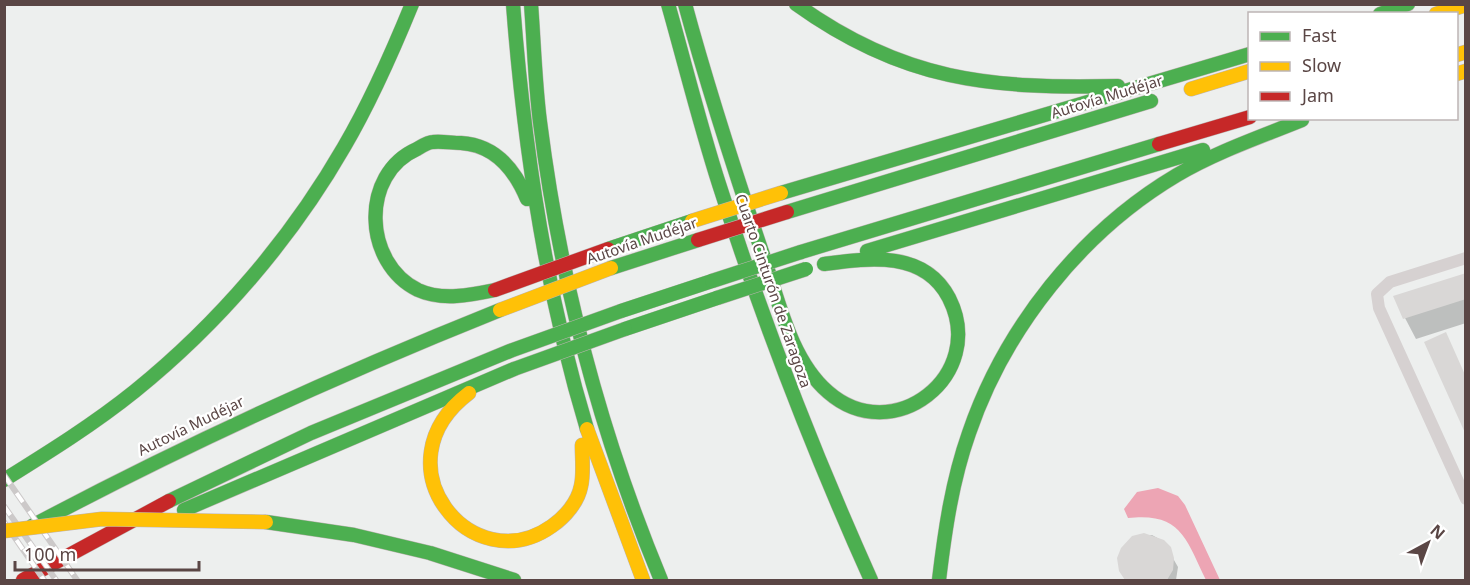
<svg xmlns="http://www.w3.org/2000/svg" width="1470" height="585" font-family="'Noto Sans',sans-serif">
	<style>
		.water { fill: #eda5b4 }
		.shadow { fill: #0003 }
		.building { fill: #d9d7d6 }
		.lines { fill: none; stroke-linecap: round; stroke-linejoin: round }
		.fast-casing { stroke: #bdb4b2; stroke-width: 15 }
		.slow-casing { stroke: #bdb4b2; stroke-width: 15 }
		.jam-casing { stroke: #bdb4b2; stroke-width: 15 }
		.street { stroke: #d6d1d1; stroke-width: 12 }
		.fast { stroke: #4caf50; stroke-width: 14 }
		.slow { stroke: #ffc107; stroke-width: 14 }
		.jam { stroke: #c62828; stroke-width: 14 }
		.rail-casing { stroke: #ccc9c9; stroke-width: 6 }
		.rail { stroke: #fff; stroke-width: 4; stroke-dasharray: 11; stroke-linecap: butt }
		.fast-bridge-casing { stroke: #bdb4b2; stroke-width: 15; stroke-linecap: butt }
		.slow-bridge-casing { stroke: #bdb4b2; stroke-width: 15; stroke-linecap: butt }
		.jam-bridge-casing { stroke: #bdb4b2; stroke-width: 15; stroke-linecap: butt }
		.fast-bridge { stroke: #4caf50; stroke-width: 14 }
		.slow-bridge { stroke: #ffc107; stroke-width: 14 }
		.jam-bridge { stroke: #c62828; stroke-width: 14 }
		.labels { text-anchor: middle; stroke-width: 4.5; stroke-linejoin: round; paint-order: stroke }
		.street-label { font-size: 15px; fill: #5a4645; stroke: #fff }
	</style>
	<rect width="100%" height="100%" fill="#edefee"/>
	<!-- water -->
	<path class="water" d="M1158,488L1178,496L1185,505L1220,580H1206C1186,539 1181,512 1128,518L1124,509L1137,492Z"/>
	<!-- shadow -->
	<path class="shadow" d="M1466,275V323L1416,339L1405,318Z
		M1152,535L1163,541L1178,567L1176,580H1126L1120,571L1133,538Z"/>
	<!-- building -->
	<path class="building" d="M1466,273V299L1403,319L1393,296Z
		M1446,332L1466,377V435L1424,342Z
		M1144,533L1164,540L1171,547L1174,558L1173,570L1167,580H1125L1119,571L1117,558L1121,548L1132,536Z"/>
	<g class="lines">
		<defs>
			<path id="fast" d="M513,4C524,148 545,290 587,429
				M531,4C534,43 535,83 540,122C560,280 600,433 661,580
				M668,4C685,64 700,125 719,184C762,319 813,451 871,580
				M685,4C708,89 735,172 763,255C779,301 790,359 828,392C893,449 988,375 949,298C924,250 869,258 824,264
				M796,4C903,81 990,89 1118,86
				M1380,14L1408,4
				M781,193L1250,54
				M787,212L1151,101
				M608,249L692,221
				M867,251L1203,150
				M801,252L1159,144
				M611,268L698,240
				M495,290C471,295 442,301 418,290C363,263 360,174 417,149C422,146 428,142 433,142C442,141 452,143 461,143C495,145 515,170 527,199
				M621,311L712,281
				M625,329L717,298
				M4,480C49,452 94,424 135,391C218,324 291,239 344,147C371,101 392,53 412,4
				M169,501L311,433L510,351
				M184,510L514,369
				M266,522L354,535L430,553L514,580
				M32,526C184,445 340,374 500,310
				M939,580C945,530 952,481 969,433C1005,328 1081,232 1177,175C1216,152 1260,137 1302,120"/>
			<path id="slow" d="M1436,14L1466,5
				M1456,55L1466,52
				M1456,74L1466,71
				M1191,89L1250,71
				M469,393C375,464 472,583 552,526C565,517 578,502 581,486C584,474 582,458 582,445
				M587,429L643,580"/>
			<path id="jam" d="M1159,144L1250,117
				M23,580L169,501"/>
		</defs>
		<!-- fast casing -->
		<use href="#fast" class="fast-casing"/>
		<!-- slow casing -->
		<use href="#slow" class="slow-casing"/>
		<!-- jam casing -->
		<use href="#jam" class="jam-casing"/>
		<!-- street -->
		<path class="street" d="M1466,258L1390,282L1377,294L1379,308L1466,499"/>
		<!-- fast -->
		<use href="#fast" class="fast"/>
		<!-- slow -->
		<use href="#slow" class="slow"/>
		<!-- jam -->
		<use href="#jam" class="jam"/>
		<defs>
			<path id="rail" d="M4,475L77,580
				M4,506L56,580
				M4,522L44,580"/>
		</defs>
		<!-- rail casing -->
		<use href="#rail" class="rail-casing"/>
		<!-- rail -->
		<use href="#rail" class="rail"/>
		<defs>
			<path id="fast-bridge" d="M712,281L801,252
				M717,298L806,269
				M510,351L621,311
				M514,369L625,329"/>
			<path id="slow-bridge" d="M692,221L781,193
				M500,310L611,268
				M4,531L102,519L266,522"/>
			<path id="jam-bridge" d="M698,240L787,212
				M495,290L608,249"/>
		</defs>
		<!-- fast-bridge casing -->
		<use href="#fast-bridge" class="fast-bridge-casing"/>
		<!-- slow-bridge casing -->
		<use href="#slow-bridge" class="slow-bridge-casing"/>
		<!-- jam-bridge casing -->
		<use href="#jam-bridge" class="jam-bridge-casing"/>
		<!-- fast-bridge -->
		<use href="#fast-bridge" class="fast-bridge"/>
		<!-- slow-bridge -->
		<use href="#slow-bridge" class="slow-bridge"/>
		<!-- jam-bridge -->
		<use href="#jam-bridge" class="jam-bridge"/>
	</g>
	<g class="labels">
		<!-- street labels -->
		<g class="street-label">
			<text transform="translate(1107 97) rotate(-17)" y="5">Autovía Mudéjar</text>
			<text transform="translate(642 241) rotate(-19)" y="5">Autovía Mudéjar</text>
			<text transform="translate(773 291) rotate(71)" y="5">Cuarto Cinturón de Zaragoza</text>
			<text transform="translate(191 426) rotate(-26)" y="5">Autovía Mudéjar</text>
		</g>
	</g>
	<!-- border -->
	<rect width="1470" height="585" fill="none" stroke="#5a4645" stroke-width="12"/>
	<!-- legend -->
	<rect x="1248" y="12" width="210" height="108" fill="#ffffff" stroke="#bdb5b5" stroke-width="1.5"/>
	<rect x="1260" y="32" width="30" height="9" fill="#4caf50" stroke="#bdb5b5" stroke-width="1.5"/>
	<text x="1302" y="42" font-size="18" fill="#5a4645">Fast</text>
	<rect x="1260" y="62" width="30" height="9" fill="#ffc107" stroke="#bdb5b5" stroke-width="1.5"/>
	<text x="1302" y="72" font-size="18" fill="#5a4645">Slow</text>
	<rect x="1260" y="92" width="30" height="9" fill="#c62828" stroke="#bdb5b5" stroke-width="1.5"/>
	<text x="1302" y="102" font-size="18" fill="#5a4645">Jam</text>
	<!-- north arrow -->
	<g transform="translate(1428 543) rotate(41)" stroke="#ffffff" stroke-width="4.5" paint-order="stroke">
	<path d="M0-4.5L10 22L0 15L-10 22Z" fill="#5a4645"/>
	<text y="-9" font-size="16" font-weight="bold" text-anchor="middle" fill="#5a4645">N</text>
	</g>
	<!-- scale -->
	<path d="M15 561v9h184v-9" fill="none" stroke="#5a4645" stroke-width="3"/>
	<text x="24" y="561" font-size="18" fill="#5a4645" stroke="#ffffff" stroke-width="4.5" paint-order="stroke">100 m</text>
</svg>
